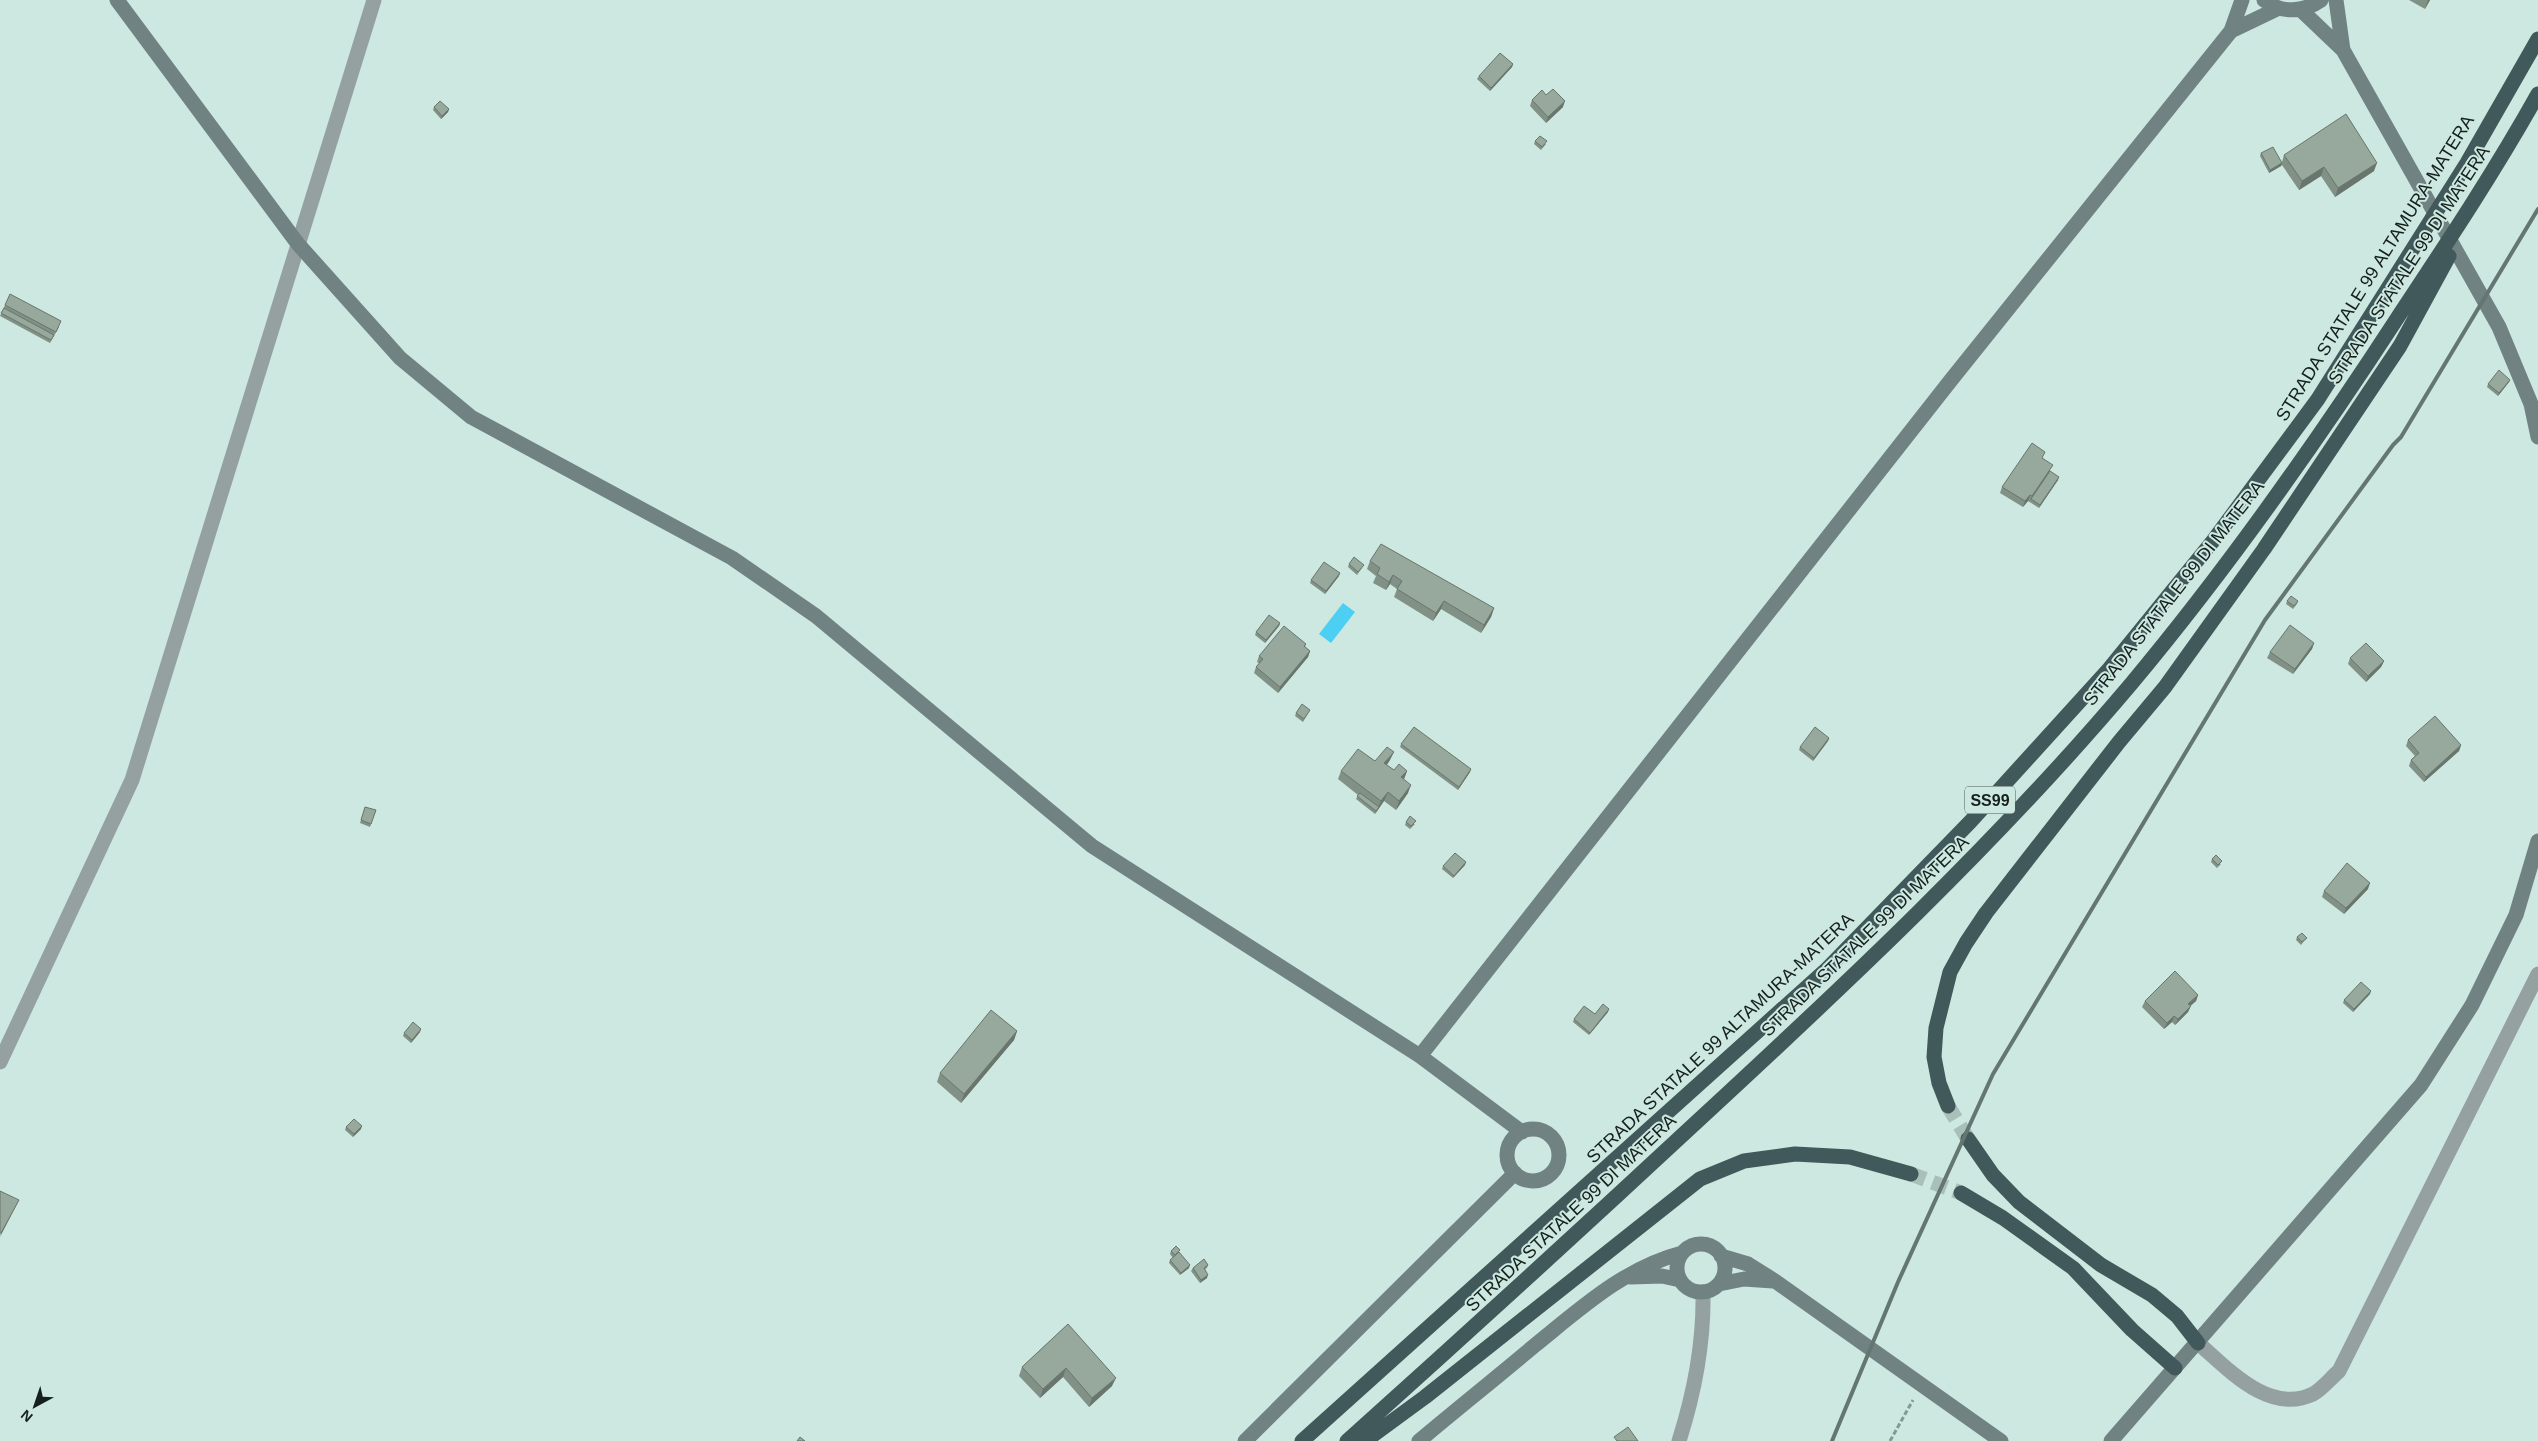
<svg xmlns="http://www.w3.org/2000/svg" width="2538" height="1441" font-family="Helvetica,sans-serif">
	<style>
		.water { fill: #4dcff4 }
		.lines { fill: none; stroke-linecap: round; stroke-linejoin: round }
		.highway-tunnel { stroke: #a8c0b9; stroke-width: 15; stroke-dasharray: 15 8; stroke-linecap: butt }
		.path { stroke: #859993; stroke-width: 3; stroke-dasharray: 5 2.5; stroke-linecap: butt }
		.street { stroke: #95a1a1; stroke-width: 15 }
		.secondary { stroke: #718283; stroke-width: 15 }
		.highway { stroke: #41595a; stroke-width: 15 }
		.rail { stroke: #647671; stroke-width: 4 }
		.wall { fill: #819186 }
		.shaded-wall { fill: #69766d }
		.building { fill: #96a99c; stroke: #69766d }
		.labels { text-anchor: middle; stroke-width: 4; stroke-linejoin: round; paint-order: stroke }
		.shield { fill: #cde8e0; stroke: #4c5b57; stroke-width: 1 }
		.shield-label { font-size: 16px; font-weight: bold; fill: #151f1c }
		.street-label { font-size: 18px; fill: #151f1c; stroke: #cde8e0 }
	</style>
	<rect width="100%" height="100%" fill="#cde8e0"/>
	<!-- water -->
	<path class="water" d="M1343,603L1355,612L1331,643L1319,634Z"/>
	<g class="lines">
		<!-- highway-tunnel -->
		<path class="highway-tunnel" d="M1948,1106L1968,1139
			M1911,1174L1961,1193"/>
		<!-- path -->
		<path class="path" d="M1890,1441L1913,1400"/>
		<!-- street -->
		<path class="street" d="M0,1062L132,780L374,0
			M2198,1343C2228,1369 2269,1415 2313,1394C2322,1389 2331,1378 2339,1371L2538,974
			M1679,1441C1695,1391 1704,1344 1703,1292"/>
		<!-- secondary -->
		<path class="secondary" d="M117,0L298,244L400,358L471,417L732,558L816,616L1092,846L1420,1056L1522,1132
			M2264,0C2281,14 2304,12 2321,0
			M2336,0L2343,50
			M2300,9L2343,50L2499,327L2531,404L2538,437
			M2231,31L2279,8
			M1420,1056L1951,380L2231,31L2242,0
			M1507 1155a26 26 0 1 1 52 0a26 26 0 1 1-52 0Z
			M1677 1268a24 24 0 1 1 48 0a24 24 0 1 1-48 0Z
			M1721,1256L1748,1264L1775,1281L2001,1441
			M1630,1277L1662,1276L1680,1280
			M1719,1284L1744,1279L1773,1281
			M1245,1441L1515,1173
			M1419,1441C1457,1409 1496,1378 1534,1346C1580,1309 1624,1268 1682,1253
			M2111,1441L2421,1085L2472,1005L2516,915L2538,841"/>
		<!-- highway -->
		<path class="highway" d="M1948,1106L1939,1083L1934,1057L1936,1028L1950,972L1966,943L1986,913L2119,742L2165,687L2264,549L2400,346L2449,256
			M1968,1139L1993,1175L2019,1202L2101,1265L2152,1295L2177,1316L2198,1343
			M1961,1193L2003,1218L2073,1268L2132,1330L2175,1368
			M1302,1441L1828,968L1971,821L2109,669L2213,541L2318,399L2467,163L2538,39
			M1347,1441C1462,1338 1576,1234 1689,1129C1843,987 1996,844 2131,684C2228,568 2316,443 2398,317C2447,243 2495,171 2538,94
			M1365,1441L1425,1397L1700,1179L1744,1161L1795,1154L1850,1157L1911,1174"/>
		<!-- rail -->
		<path class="rail" d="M1832,1441L1898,1282L1993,1074L2265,620L2393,445L2401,437L2538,209"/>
	</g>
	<!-- wall -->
	<path class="wall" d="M2409,0H2430L2425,9Z
		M1513,64L1512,67L1490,91L1477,79L1479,76Z
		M1546,95L1563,107L1546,123L1530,106L1532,100Z
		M434,107L449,109L448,112L441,119L433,110Z
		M1535,141L1546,144L1541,150L1534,144Z
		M2261,153L2282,162L2284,155L2374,171L2335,197L2321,176L2299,190L2282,165L2281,166L2269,173L2260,156Z
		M10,294L59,327L50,343L0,316Z
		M2510,380L2509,382L2498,396L2487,387L2488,384Z
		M2043,458L2050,471L2058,480L2039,508L2028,501L2023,507L2000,493L2002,487Z
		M1370,561L1494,608L1491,617L1481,633L1441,609L1433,621L1394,597L1397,589L1390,584L1386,590L1373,583L1376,576L1367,569Z
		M1349,564L1362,568L1357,575L1348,567Z
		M1339,576L1325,594L1310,583L1311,580Z
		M2287,601H2298L2297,604L2293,609L2286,604Z
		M1280,623L1279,626L1265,643L1255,635L1256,632Z
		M2314,643L2312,649L2293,674L2267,658L2270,652Z
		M1306,644L1305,647L1310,651L1308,657L1278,693L1254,673L1256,667L1259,663L1257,662L1259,656Z
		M2350,658L2384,661L2381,667L2366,682L2348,664Z
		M1310,710L1303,722L1295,716L1296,713Z
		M1829,738L1828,741L1813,761L1799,750L1800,747Z
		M2408,740L2461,745L2459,751L2424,782L2409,766L2411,760L2415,756L2406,746Z
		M1401,744L1470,772L1458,790L1400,747Z
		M1390,760L1387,765L1394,770L1407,771L1404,779L1408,793L1396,810L1384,801L1375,814L1356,799L1358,795L1338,779L1341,771L1375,761Z
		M365,807L376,810L370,827L360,823Z
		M1406,822L1415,824L1410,829L1405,825Z
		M2212,859L2221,864L2217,868L2211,862Z
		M1465,865L1453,878L1442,869L1443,866Z
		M2368,889L2344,914L2322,897L2324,891Z
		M2297,937L2307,938L2305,940L2301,945L2296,940Z
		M2370,994L2353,1012L2343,1003L2344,1000Z
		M2198,995L2196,1001L2190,1006L2188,1012L2175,1025L2172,1022L2164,1029L2142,1007L2145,1001Z
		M1608,1012L1589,1035L1573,1022L1574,1019Z
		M1017,1031L1014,1040L961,1103L937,1082L940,1073Z
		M420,1032L411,1043L403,1036L404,1033Z
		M346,1127L361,1129L353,1137L345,1130Z
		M1171,1251L1179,1253L1189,1268L1180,1275L1169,1263L1170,1260L1173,1258L1170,1254Z
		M1208,1265L1207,1268L1205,1269L1207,1278L1200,1283L1191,1271L1193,1268Z
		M1068,1324L1112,1386L1089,1407L1063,1377L1040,1398L1019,1376L1022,1367Z"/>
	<!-- shaded-wall -->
	<path class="shaded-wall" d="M2428,0H2430L2425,9Z
		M1513,64L1512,67L1490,91L1491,88Z
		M1565,101L1563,107L1546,123L1548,117Z
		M449,109L448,112L441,119L442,116Z
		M2282,163L2281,166L2269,173L2270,170Z
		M2377,163L2374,171L2335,197L2338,188Z
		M2324,167L2321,176L2299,190L2302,181Z
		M2510,380L2509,382L2498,396L2499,393Z
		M2059,477L2058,480L2039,508L2040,505Z
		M2030,495L2028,501L2023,507L2025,501Z
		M1340,573L1339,576L1325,594L1326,591Z
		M1393,575L1390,584L1386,590L1389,582Z
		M1444,601L1441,609L1433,621L1436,613Z
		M1494,608L1491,617L1481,633L1484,625Z
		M1280,623L1279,626L1265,643L1266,640Z
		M2314,643L2312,649L2293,674L2295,669Z
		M1310,651L1308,657L1278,693L1280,687Z
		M2384,661L2381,667L2366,682L2368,676Z
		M1829,738L1828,741L1813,761L1814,758Z
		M2461,745L2459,751L2424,782L2426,777Z
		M1394,752L1390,760L1381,772L1384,763Z
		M1471,769L1470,772L1458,790L1459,787Z
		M1407,771L1404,779L1401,777Z
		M1411,785L1408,793L1396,810L1399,801Z
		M1388,792L1384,801L1375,814L1381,801Z
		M1466,862L1465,865L1453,878L1454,876Z
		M2370,883L2368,889L2344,914L2346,908Z
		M2371,991L2370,994L2353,1012L2354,1009Z
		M2198,995L2196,1001L2186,1010L2188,1004Z
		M2191,1006L2188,1012L2175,1025L2178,1019Z
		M1609,1009L1608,1012L1589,1035L1590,1033Z
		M2174,1016L2172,1022L2164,1029L2167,1023Z
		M421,1029L420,1032L411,1043L412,1040Z
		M1017,1031L1014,1040L961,1103L964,1094Z
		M362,1126L361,1129L353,1137L354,1134Z
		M19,1200L16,1206L0,1237L1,1233Z
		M1190,1265L1189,1268L1180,1275L1181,1273Z
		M1208,1275L1207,1278L1200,1283L1201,1280Z
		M1066,1368L1063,1377L1040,1398L1043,1389Z
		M1116,1378L1112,1386L1089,1407L1092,1398Z"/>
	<!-- building -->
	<path class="building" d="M1500,53L1513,64L1491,88L1479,76Z
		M1553,89L1565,101L1548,117L1532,100L1542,90L1546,95Z
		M440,101L449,109L442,116L434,107Z
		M2346,114L2377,163L2338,188L2324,167L2302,181L2284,155Z
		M1540,136L1547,141L1542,147L1535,141Z
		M2273,147L2282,163L2270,170L2261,153Z
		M10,294L61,321L56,332L5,305Z
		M4,308L54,335L51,340L1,313Z
		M2499,370L2510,380L2499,393L2488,384Z
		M2032,443L2045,452L2042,458L2053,465L2032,496L2030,495L2025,501L2002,487Z
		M2050,471L2059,477L2040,505L2031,499Z
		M1381,544L1494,608L1484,625L1444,601L1436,613L1397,589L1402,581L1393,575L1389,582L1377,574L1380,568L1370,561Z
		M1354,557L1364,565L1358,572L1349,564Z
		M1324,562L1340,573L1326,591L1311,580Z
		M2291,596L2298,601L2294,606L2287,601Z
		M1269,615L1280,623L1266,640L1256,632Z
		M2290,625L2314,643L2295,669L2270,652Z
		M1284,626L1306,644L1304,646L1310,651L1280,687L1256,667L1263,659L1259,656Z
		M2366,643L2384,661L2368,676L2350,658Z
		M1302,704L1310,710L1304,719L1296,713Z
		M2435,716L2461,745L2426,777L2411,760L2419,753L2408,740Z
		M1414,727L1471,769L1459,787L1401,744Z
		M1815,727L1829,738L1814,758L1800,747Z
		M1387,747L1394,752L1384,763L1394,770L1399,764L1407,771L1401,777L1411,785L1399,801L1388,792L1381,801L1341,771L1358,749L1375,761Z
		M1360,793L1379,807L1376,811L1357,796Z
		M365,807L376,810L371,824L361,820Z
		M1410,816L1416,821L1411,826L1406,822Z
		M1455,853L1466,862L1454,876L1443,866Z
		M2216,855L2222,861L2218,865L2212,859Z
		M2347,863L2370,883L2346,908L2324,891Z
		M2302,933L2307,938L2302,942L2297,937Z
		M2175,971L2198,995L2188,1004L2191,1006L2178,1019L2174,1016L2167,1023L2145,1001Z
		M2361,982L2371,991L2354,1009L2344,1000Z
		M1603,1004L1609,1009L1590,1033L1574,1019L1584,1006L1595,1014Z
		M991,1010L1017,1031L964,1094L940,1073Z
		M413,1022L421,1029L412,1040L404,1033Z
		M354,1119L362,1126L354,1134L346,1127Z
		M0,1191L19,1200L1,1233H0Z
		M1176,1246L1180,1250L1175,1255L1171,1251Z
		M1179,1252L1190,1265L1181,1273L1170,1260Z
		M1204,1259L1208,1265L1204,1268L1208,1275L1201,1280L1193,1268Z
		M1068,1324L1116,1378L1092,1398L1066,1368L1043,1389L1022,1367Z
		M1628,1427L1638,1441H1617L1614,1437Z
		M800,1437L805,1441H797Z"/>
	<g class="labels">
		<!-- shield labels -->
		<rect class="shield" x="1965" y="786.5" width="50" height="27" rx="4"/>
		<g class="shield-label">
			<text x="1990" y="806">SS99</text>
		</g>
		<!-- street labels -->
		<g class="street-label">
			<text transform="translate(2409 265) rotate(-57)" y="6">STRADA STATALE 99 DI MATERA</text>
			<text transform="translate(2375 268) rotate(-58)" y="6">STRADA STATALE 99 ALTAMURA-MATERA</text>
			<text transform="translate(2174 593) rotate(-52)" y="6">STRADA STATALE 99 DI MATERA</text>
			<text transform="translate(1865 936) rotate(-44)" y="6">STRADA STATALE 99 DI MATERA</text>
			<text transform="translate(1720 1038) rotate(-43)" y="6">STRADA STATALE 99 ALTAMURA-MATERA</text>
			<text transform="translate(1571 1213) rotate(-43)" y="6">STRADA STATALE 99 DI MATERA</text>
		</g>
	</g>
	<!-- north arrow -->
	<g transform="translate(35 1406) rotate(220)" stroke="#cde8e0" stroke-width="4" paint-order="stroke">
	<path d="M0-4L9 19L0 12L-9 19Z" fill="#151f1c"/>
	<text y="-8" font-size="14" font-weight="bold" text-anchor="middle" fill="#151f1c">N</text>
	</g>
</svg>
